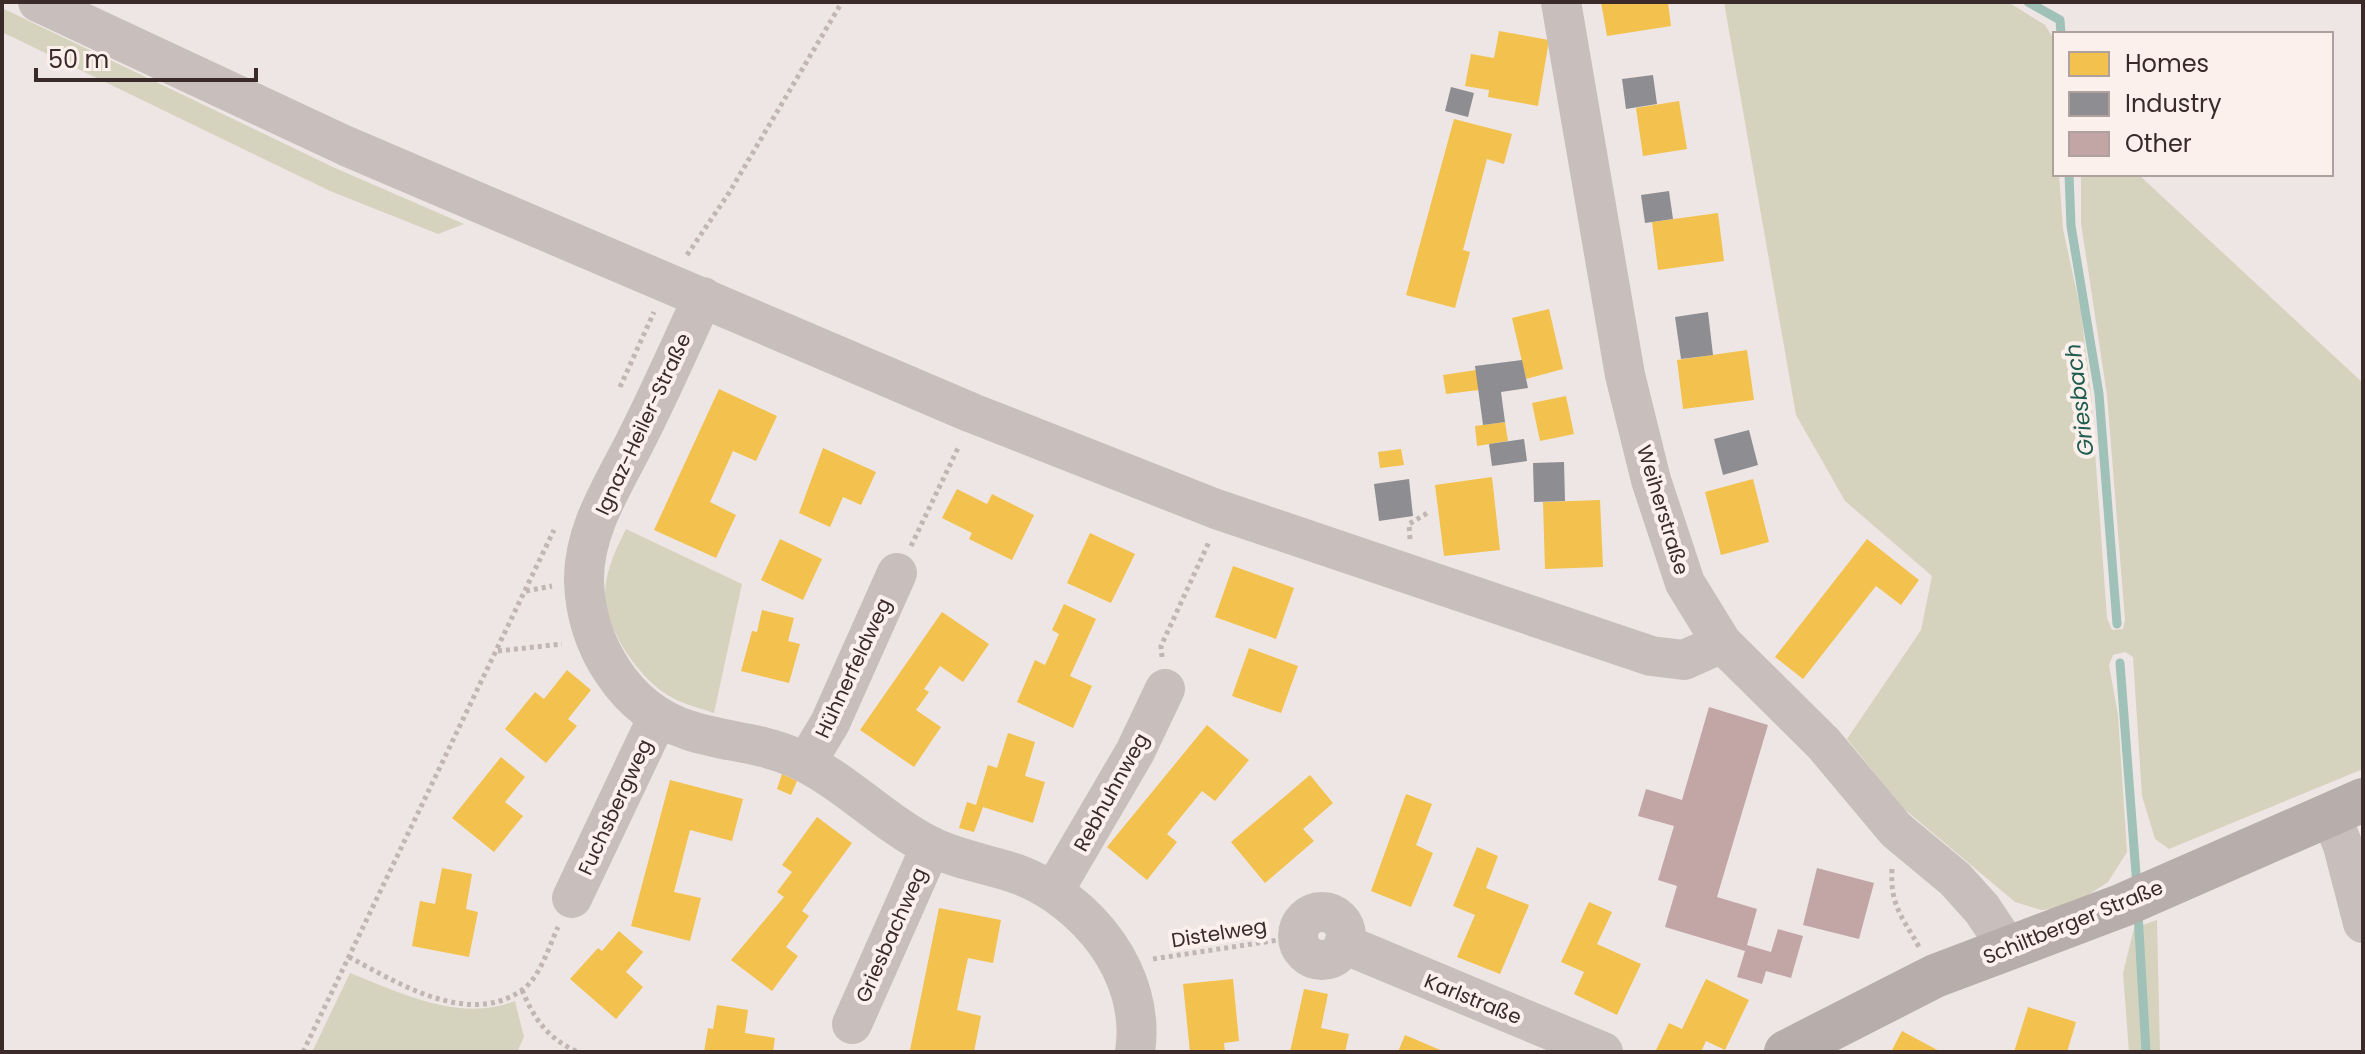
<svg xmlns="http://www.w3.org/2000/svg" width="2365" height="1054" font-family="Poppins,sans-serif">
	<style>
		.green { fill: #d5d3be }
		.homes { fill: #f2c14e }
		.industry { fill: #8d8d92 }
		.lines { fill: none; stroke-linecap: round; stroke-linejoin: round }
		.stream { stroke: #9fc1b8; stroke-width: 9 }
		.building { fill: #c2a6a6 }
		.path { stroke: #c1b6b4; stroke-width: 5; stroke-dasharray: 4 4; stroke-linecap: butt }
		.minor { stroke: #c8bebc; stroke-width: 40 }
		.major { stroke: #b7adab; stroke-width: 44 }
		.labels { text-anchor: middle; stroke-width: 8; stroke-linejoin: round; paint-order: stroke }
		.street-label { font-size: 20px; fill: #3a2a2a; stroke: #fbf0ec }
		.water-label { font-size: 22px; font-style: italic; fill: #1e5c4f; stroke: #fbf0ec }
	</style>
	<rect width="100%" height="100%" fill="#eee6e4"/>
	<!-- green -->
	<path class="green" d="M1724,2H2008L2045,25L2053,38L2055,174H2059L2063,229L2081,312L2091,395L2107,618L2112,630L2123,629L2125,620L2107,395L2081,223V174H2138L2363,383V769L2169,849L2155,839L2142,796L2133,657L2125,652L2113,655L2109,665L2118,715L2127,852L2108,882L2068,908L2041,910L2015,902L1903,808L1847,739L1921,630L1932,576L1845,501L1796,415Z
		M2,8L335,168L464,224L438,234L330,191L2,32Z
		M626,529L742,584L714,713C701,708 685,705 673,698C641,682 605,630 605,593C606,569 616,549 626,529Z
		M2157,920L2160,1052H2129L2123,973L2134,928Z
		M350,973C401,993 460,1023 515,1001L524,1037L517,1052H312Z"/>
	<!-- homes -->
	<path class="homes" d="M1601,2H1668L1671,26L1607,36Z
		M1499,31L1549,40L1538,106L1488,97L1489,90L1465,86L1471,54L1494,58Z
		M1679,101L1687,149L1643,156L1636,108Z
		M1454,119L1512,134L1504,164L1487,159L1463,250L1470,252L1455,308L1406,295Z
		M1718,213L1724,261L1658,270L1652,222Z
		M1549,309L1563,369L1526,379L1512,318Z
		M1747,350L1754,400L1683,409L1677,360Z
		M1476,370L1479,390L1446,394L1443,375Z
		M719,389L777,416L756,461L733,451L710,502L736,515L716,558L654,530Z
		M1566,396L1574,434L1540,441L1532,403Z
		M1505,422L1508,441L1477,446L1475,426Z
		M823,448L876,472L861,505L843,497L830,527L799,513Z
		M1401,449L1404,465L1380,468L1378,452Z
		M1492,477L1500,550L1444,556L1435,485Z
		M1753,479L1769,542L1721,555L1705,492Z
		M957,489L987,504L992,494L1034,515L1012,560L969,539L972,533L942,518Z
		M1600,500L1603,567L1545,569L1543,502Z
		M1090,533L1135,554L1111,603L1067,583Z
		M780,539L822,559L803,600L761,580Z
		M1867,539L1919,580L1901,605L1876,586L1803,679L1775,657Z
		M1233,566L1294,588L1276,639L1215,617Z
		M1064,604L1096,619L1070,676L1092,686L1073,728L1017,702L1035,660L1045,665L1059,634L1052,630Z
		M762,610L794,618L788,641L800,644L789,683L741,671L752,631L757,632Z
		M942,612L989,644L963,682L940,666L924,689L929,692L916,710L941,727L914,767L860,730Z
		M1249,648L1298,666L1281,713L1232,696Z
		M567,670L591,690L568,719L577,726L546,763L505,729L535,692L544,699Z
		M1207,725L1249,760L1215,801L1202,791L1167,834L1177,842L1147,880L1107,847Z
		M1008,733L1035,742L1025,776L1045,782L1033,823L983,807L974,832L959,828L967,802L976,805L988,765L997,768Z
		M501,757L525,777L505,802L523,816L494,852L452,818Z
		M782,774L797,781L791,795L777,789Z
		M1310,775L1333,803L1303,829L1314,841L1265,883L1231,842Z
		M670,780L743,799L732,841L690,830L674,892L701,898L690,941L631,926Z
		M1406,794L1432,804L1416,845L1433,853L1411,907L1371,891Z
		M817,817L852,843L802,911L809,916L786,947L798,956L772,991L731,960L784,897L777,892L792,872L782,865Z
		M1477,847L1498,856L1486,888L1529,905L1500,974L1457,957L1475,915L1453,906Z
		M442,868L472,874L466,909L478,912L469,957L412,946L420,901L435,904Z
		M1589,902L1612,912L1597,944L1641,964L1617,1015L1574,994L1584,972L1561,962Z
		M939,908L1001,920L993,963L968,958L957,1010L981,1016L974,1052L910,1050Z
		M619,931L643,952L626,972L643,987L616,1019L570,979L598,948L602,951Z
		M1233,979L1239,1041L1224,1043L1225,1052H1190L1183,984Z
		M1706,979L1749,1000L1725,1050L1706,1041L1701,1052H1655L1669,1023L1682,1029Z
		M1304,989L1328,994L1321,1028L1349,1034L1345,1052H1290Z
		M717,1005L748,1010L745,1033L775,1038L773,1052H704L708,1028L713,1029Z
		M2028,1007L2076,1022L2067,1052H2014Z
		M1902,1031L1941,1052H1891Z
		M1405,1035L1445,1052H1398Z"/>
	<!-- industry -->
	<path class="industry" d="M1653,75L1657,104L1626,109L1622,79Z
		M1451,87L1474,93L1468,117L1445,111Z
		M1669,191L1673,219L1645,223L1641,195Z
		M1708,312L1713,355L1681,359L1675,317Z
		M1522,360L1528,388L1501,392L1505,422L1483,425L1475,366Z
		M1749,430L1758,465L1723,475L1714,439Z
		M1524,439L1527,461L1492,466L1489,444Z
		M1564,462L1565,501L1534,502L1533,463Z
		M1409,479L1413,516L1379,521L1374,484Z"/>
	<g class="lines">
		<!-- stream -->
		<path class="stream" d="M2028,2L2060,20L2061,34
			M2069,174L2071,226L2099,394L2117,624
			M2120,663L2137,887
			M2138,913L2146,1052"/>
	</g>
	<!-- building -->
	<path class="building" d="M1709,707L1768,725L1717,897L1757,909L1747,945L1771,952L1778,929L1803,936L1791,978L1766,971L1762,984L1737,977L1745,951L1665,927L1677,886L1658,880L1674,826L1638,816L1646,789L1682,800Z
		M1817,868L1874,883L1859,939L1803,925Z"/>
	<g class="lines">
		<!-- path -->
		<path class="path" d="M687,255L729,193L842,2
			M620,387L654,312
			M1410,539L1409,524L1429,512
			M911,546L959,446
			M526,591L552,586
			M498,651L562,644
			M1162,657L1161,646L1209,542
			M1892,869C1890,906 1902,916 1919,947
			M349,957C396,982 468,1028 522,990C540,978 549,946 558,927
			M1153,959L1298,937
			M522,990C534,1019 548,1039 578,1052
			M303,1052L554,530"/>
		<!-- minor -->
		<path class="minor" d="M38,2L346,146L972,413L1216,509L1651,656L1684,660L1722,643
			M1561,2L1625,375L1651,480L1685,583L1722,643L1824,744L1896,830L1955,879L1982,909L2008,948
			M703,297C681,345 660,393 636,440C614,484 583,530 584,581C586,645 625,710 688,730C723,742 759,742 793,757C844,779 882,822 930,846C958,860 988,864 1017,874C1087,900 1147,974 1135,1052
			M806,763L830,723L897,573
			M2330,813L2343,846L2363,923
			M1053,892L1135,752L1165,689
			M572,898L658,717
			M1298 936a24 24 0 1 1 48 0a24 24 0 1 1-48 0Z
			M1344,944L1603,1052
			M852,1024L931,846"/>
		<!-- major -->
		<path class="major" d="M1786,1052L1935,976L2123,905L2363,800"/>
	</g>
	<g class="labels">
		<!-- street labels -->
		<g class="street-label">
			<text transform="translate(643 424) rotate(-65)" y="7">Ignaz-Heiler-Straße</text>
			<text transform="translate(1663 510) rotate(73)" y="7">Weiherstraße</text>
			<text transform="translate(853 668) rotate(-65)" y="7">Hühnerfeldweg</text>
			<text transform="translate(1111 792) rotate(-61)" y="7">Rebhuhnweg</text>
			<text transform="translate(615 807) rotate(-65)" y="7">Fuchsbergweg</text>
			<text transform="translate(2073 922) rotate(-22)" y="7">Schiltberger Straße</text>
			<text transform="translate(1219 933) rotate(-9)" y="7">Distelweg</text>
			<text transform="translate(891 935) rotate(-66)" y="7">Griesbachweg</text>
			<text transform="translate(1473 999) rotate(22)" y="7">Karlstraße</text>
		</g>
		<!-- water labels -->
		<g class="water-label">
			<text transform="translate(2079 400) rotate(-97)" y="8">Griesbach</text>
		</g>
	</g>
	<!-- border -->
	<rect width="2365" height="1054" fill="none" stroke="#3a2a2a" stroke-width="8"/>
	<!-- legend -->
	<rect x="2053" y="32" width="280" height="144" fill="#fbf0ec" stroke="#aea19e" stroke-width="2"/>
	<rect x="2069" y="52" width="40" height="24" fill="#f2c14e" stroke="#aea19e" stroke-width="2"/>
	<text x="2125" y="72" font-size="24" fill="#3a2a2a">Homes</text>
	<rect x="2069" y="92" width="40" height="24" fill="#8d8d92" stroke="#aea19e" stroke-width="2"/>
	<text x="2125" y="112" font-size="24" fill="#3a2a2a">Industry</text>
	<rect x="2069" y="132" width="40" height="24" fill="#c2a6a6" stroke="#aea19e" stroke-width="2"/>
	<text x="2125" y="152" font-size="24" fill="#3a2a2a">Other</text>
	<!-- scale -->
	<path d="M36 68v12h220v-12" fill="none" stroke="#3a2a2a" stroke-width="4"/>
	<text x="48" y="68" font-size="24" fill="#3a2a2a" stroke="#fbf0ec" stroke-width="6" paint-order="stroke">50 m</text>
</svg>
